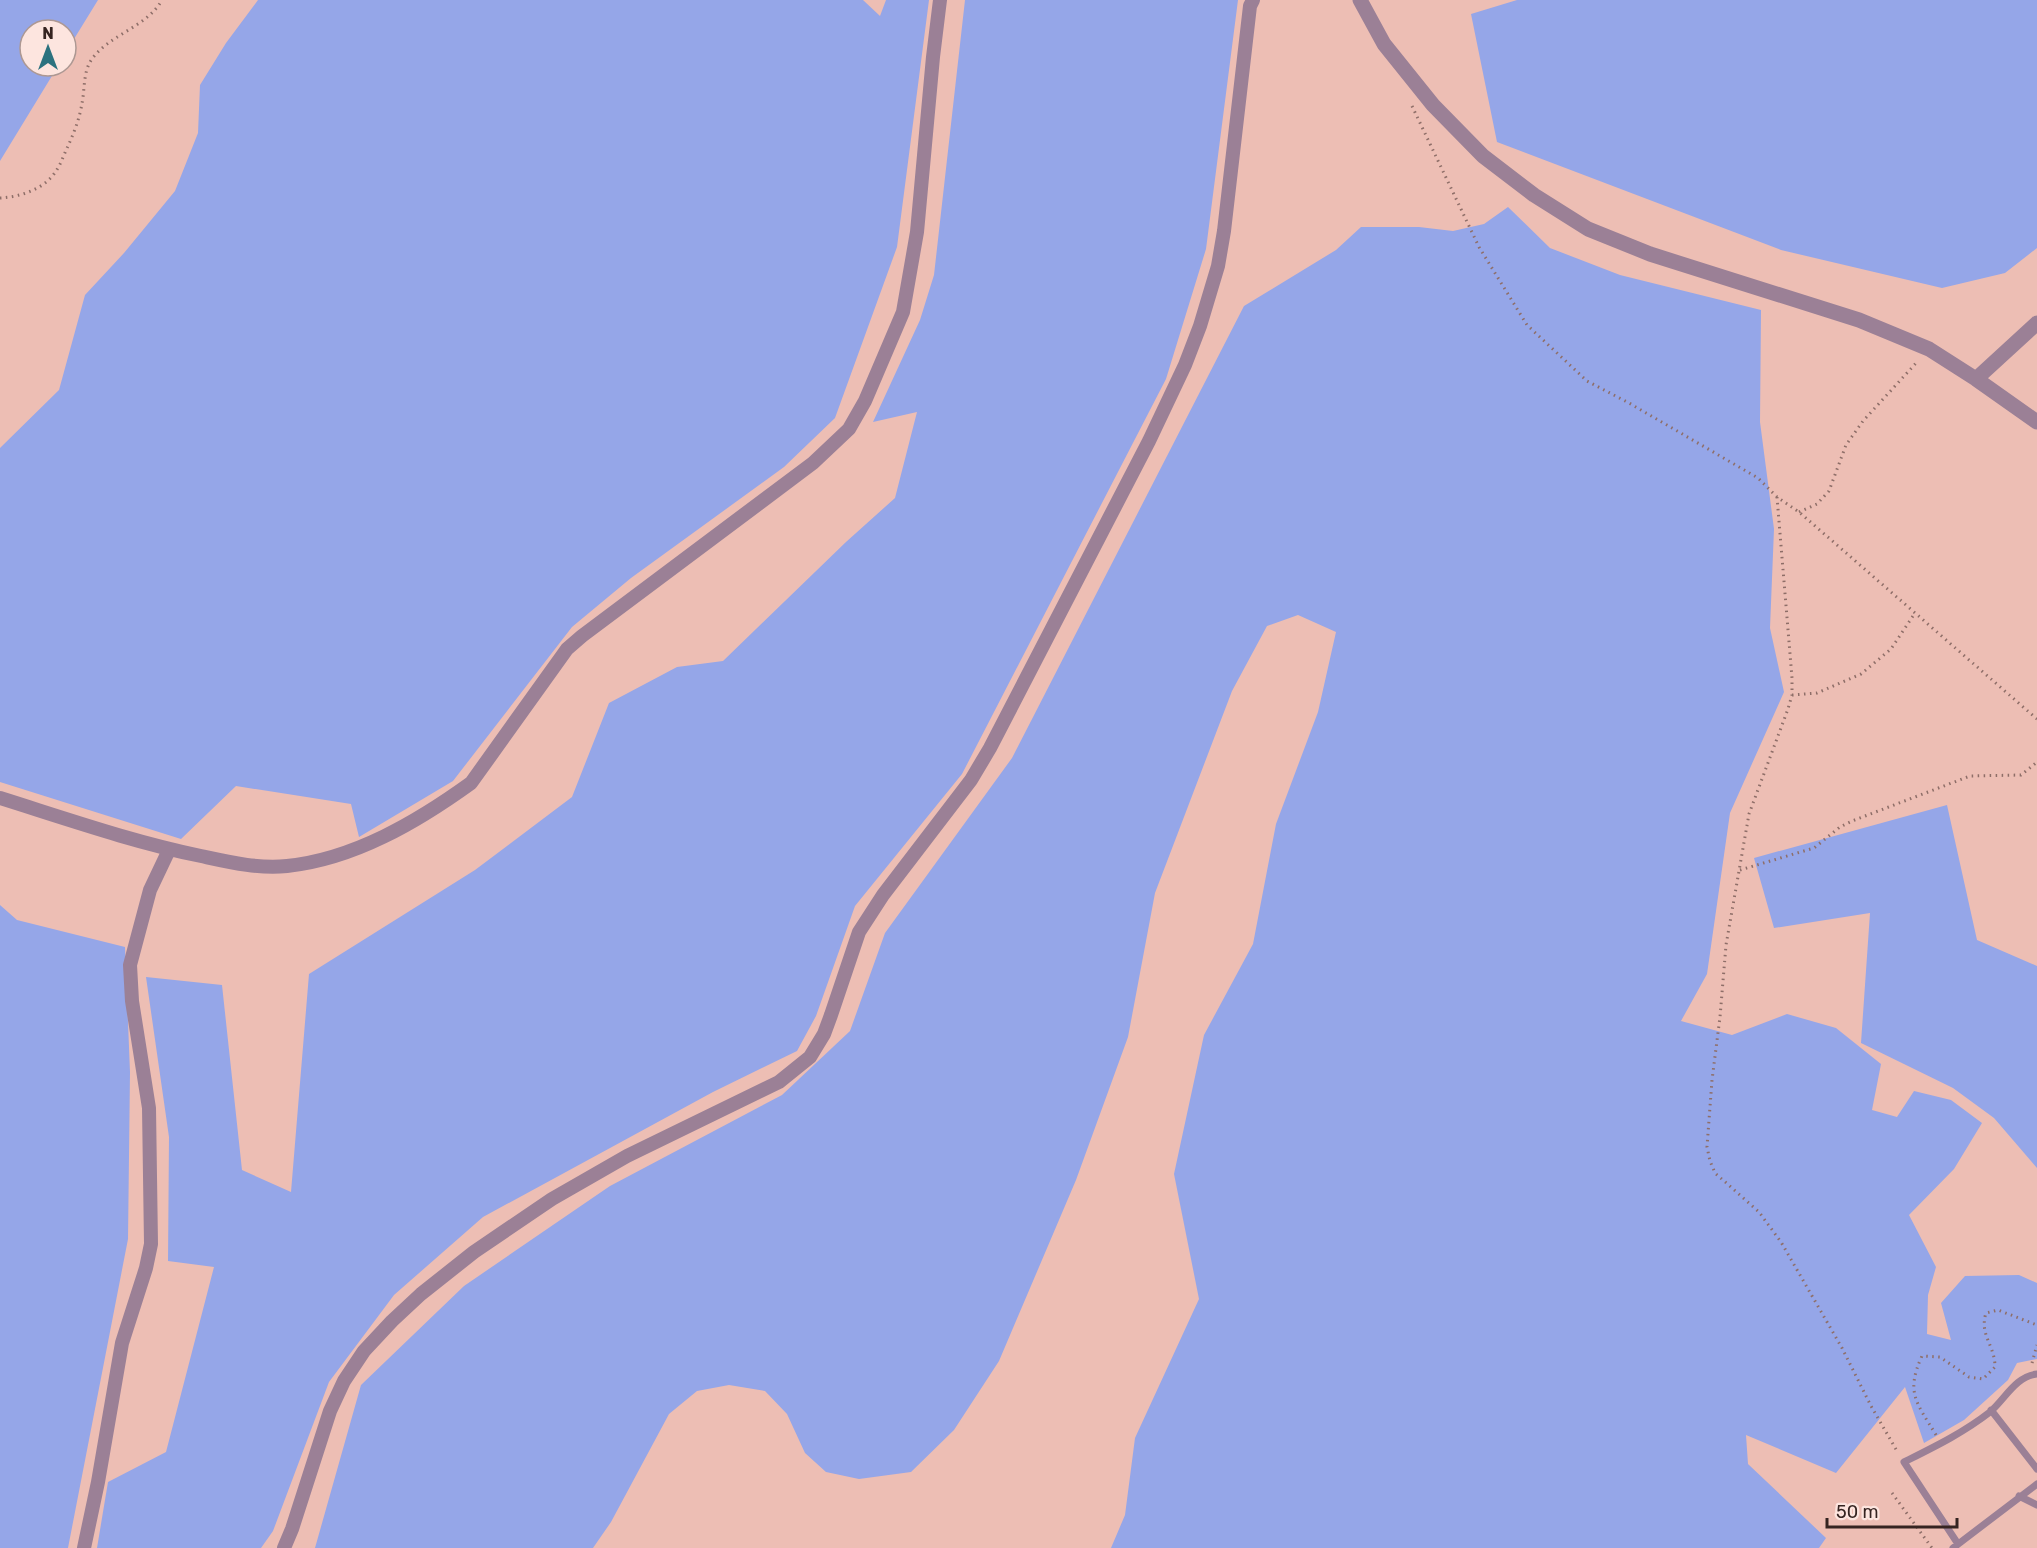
<svg xmlns="http://www.w3.org/2000/svg" width="2037" height="1548" font-family="Rubik,sans-serif">
	<style>
		.green { fill: #95a6e8 }
		.lines { fill: none; stroke-linecap: round; stroke-linejoin: round }
		.path { stroke: #8e6e68; stroke-width: 3; stroke-dasharray: 1.5 4.5; stroke-linecap: butt }
		.service { stroke: #9b8096; stroke-width: 7 }
		.minor { stroke: #9b8096; stroke-width: 14 }
		.tertiary { stroke: #9b8096; stroke-width: 15 }
	</style>
	<rect width="100%" height="100%" fill="#edbeb4"/>
	<!-- green -->
	<path class="green" d="M0,0H98L66,52V30H30V66H58L0,161Z
		M258,0H863L880,16L886,0H929L897,247L835,418L784,467L631,578L572,627L453,781L359,837L351,804L236,786L181,839L0,782V448L59,390L85,295L124,253L175,191L198,133L200,85L226,43Z
		M965,0H1238L1206,249L1166,379L962,774L855,906L816,1016L797,1051L713,1092L483,1217L394,1295L329,1382L273,1531L261,1548H97L108,1482L166,1452L214,1267L168,1261L169,1137L146,977L222,985L242,1170L291,1192L309,974L475,870L572,797L609,703L677,667L723,661L846,542L895,498L917,412L873,422L920,320L934,275Z
		M1517,0H2037V248L2005,273L1942,288L1781,250L1497,142L1471,14Z
		M1508,207L1550,248L1620,275L1761,310L1760,422L1774,529L1770,628L1784,692L1730,813L1707,974L1681,1021L1732,1035L1787,1014L1836,1028L1881,1064L1872,1110L1897,1117L1914,1091L1951,1100L1982,1123L1954,1169L1909,1215L1936,1267L1928,1295L1927,1334L1951,1340L1941,1303L1965,1276L2019,1275L2037,1283V1359L2017,1363L2008,1380L1964,1420L1924,1443L1905,1387L1836,1473L1746,1435L1748,1464L1826,1538L1819,1548H1111L1125,1515L1135,1438L1199,1299L1174,1174L1204,1035L1253,944L1276,824L1318,712L1336,632L1298,615L1267,626L1232,691L1155,893L1128,1037L1076,1180L999,1361L954,1430L911,1472L859,1479L826,1472L805,1453L787,1414L765,1391L729,1385L697,1391L669,1414L611,1522L593,1548H315L361,1385L464,1286L610,1186L782,1095L850,1031L885,933L1012,758L1244,306L1336,250L1361,227H1419L1453,231L1484,224Z
		M1947,805L1977,940L2037,966V1168L1994,1118L1953,1088L1861,1043L1870,913L1774,928L1754,858Z
		M0,905L17,920L125,947L130,1072L128,1239L68,1548H0Z"/>
	<g class="lines">
		<!-- path -->
		<path class="path" d="M1412,106L1479,247L1527,325L1587,381L1629,403L1758,478L1777,497L1799,512L2037,719
			M0,198C20,197 45,189 56,171C61,164 64,154 68,146C74,133 80,117 82,103C85,89 83,71 92,59C110,34 147,27 162,0
			M1777,497L1792,678V695L1788,709L1749,814L1726,945L1720,1017L1712,1080L1707,1147L1710,1161L1715,1173L1759,1212L1781,1242L1842,1348L1871,1406L1897,1451
			M1799,512L1817,504L1829,491L1846,445L1863,421L1917,362
			M1792,695L1817,693L1861,674L1891,649L1915,613
			M1740,870L1814,848L1840,827L1852,821L1970,776L2021,775L2037,762
			M2032,1363L2037,1345
			M1936,1435C1917,1403 1905,1393 1922,1356L1940,1357L1969,1377L1983,1379L1995,1367C1995,1345 1979,1335 1986,1313L1998,1310L2037,1325
			M1892,1493L1932,1548"/>
		<!-- service -->
		<path class="service" d="M1991,1410L2037,1469
			M2019,1496L2037,1505
			M1958,1544L1904,1462C1934,1447 1963,1433 1990,1412C2005,1399 2016,1376 2037,1374
			M1953,1548L2037,1484"/>
		<!-- minor -->
		<path class="minor" d="M0,798C67,819 133,842 201,856C229,862 258,869 287,866C354,859 417,822 471,783L567,649L582,636L813,463L849,429L865,401L903,312L917,232L933,57L940,0
			M84,1548L98,1482L122,1343L146,1268L151,1244L149,1108L132,1001L130,965L150,890L169,850
			M284,1548L292,1529L330,1411L344,1381L364,1351L392,1321L421,1294L474,1252L552,1199L627,1156L779,1082L810,1057L824,1034L831,1015L859,932L883,895L971,780L990,748L1149,441L1185,365L1200,326L1218,266L1224,231L1250,6L1253,0"/>
		<!-- tertiary -->
		<path class="tertiary" d="M1360,0L1384,44L1433,105L1483,156L1534,195L1588,229L1650,254L1859,320L1929,349L1976,379L2037,422
			M1976,379L2037,323"/>
	</g>
	<!-- north arrow -->
	<g transform="translate(48 48)"><circle r="28" fill="#fde5df" stroke="#ad9893" stroke-width="1.5"/>
	<path d="M0-4.5L10 22L0 15L-10 22Z" fill="#2c727f"/>
	<text y="-9" font-size="16" font-weight="bold" text-anchor="middle" fill="#362421">N</text>
	</g>
	<!-- scale -->
	<path d="M1827 1518v9h130v-9" fill="none" stroke="#362421" stroke-width="3"/>
	<text x="1836" y="1518" font-size="18" fill="#362421" stroke="#fde5df" stroke-width="4.5" paint-order="stroke">50 m</text>
</svg>
